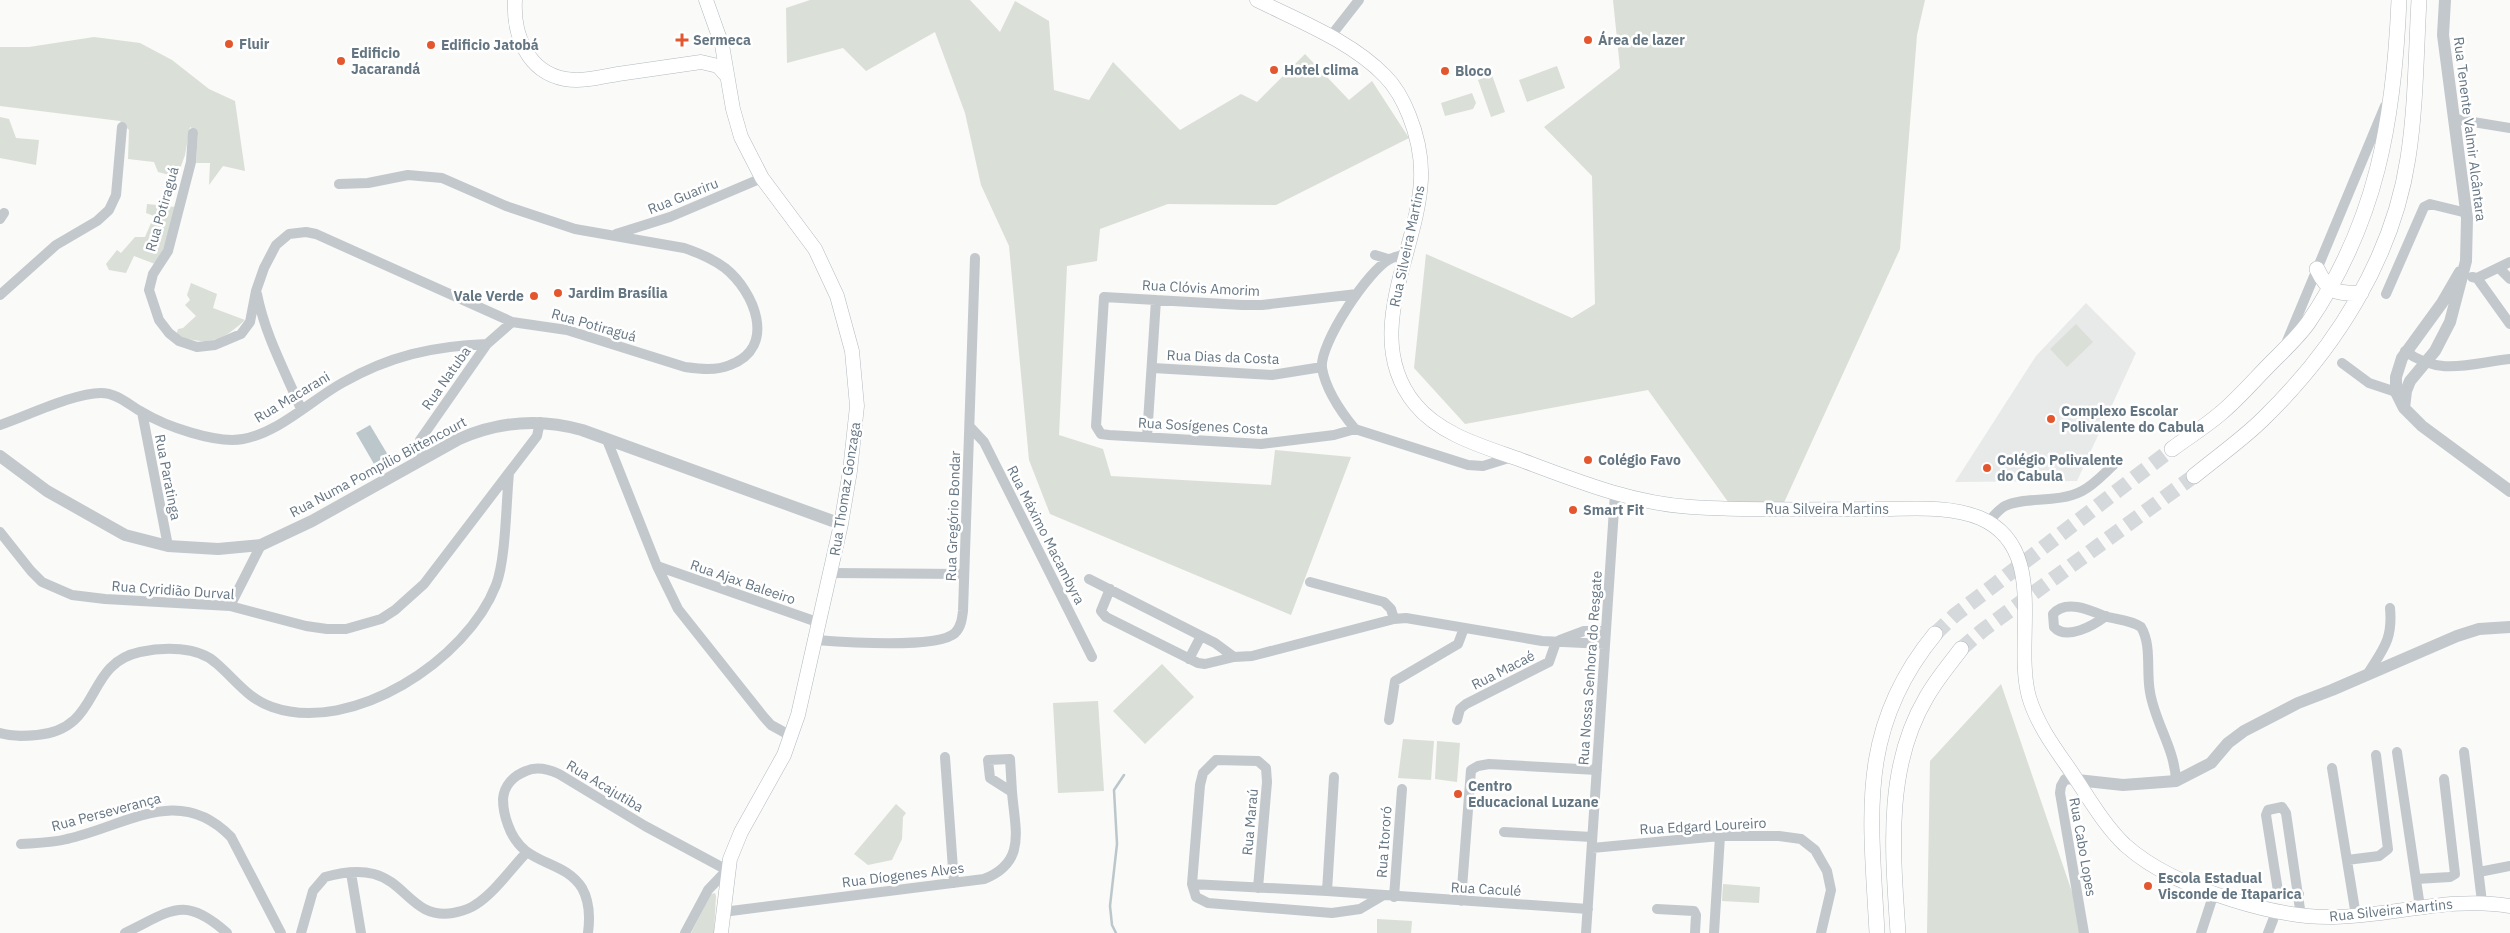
<svg xmlns="http://www.w3.org/2000/svg" width="2510" height="933" font-family="'IBM Plex Sans',sans-serif">
	<style>
		.built { fill: #e8e9e9 }
		.green { fill: #dadfd7 }
		.water { fill: #bbc7cb }
		.lines { fill: none; stroke-linecap: round; stroke-linejoin: round }
		.stream { stroke: #bbc7cb; stroke-width: 2.5 }
		.primary-tunnel { stroke: #d5d9db; stroke-width: 15; stroke-dasharray: 15 8; stroke-linecap: butt }
		.secondary-casing { stroke: #b3babf; stroke-width: 15 }
		.primary-casing { stroke: #b5babe; stroke-width: 16 }
		.minor { stroke: #c3c8cc; stroke-width: 10 }
		.tertiary { stroke: #c3c8cc; stroke-width: 12 }
		.secondary { stroke: #fff; stroke-width: 14 }
		.primary { stroke: #fff; stroke-width: 15 }
		.poi-dot { fill: #e4572e; stroke: #fff; stroke-width: 2 }
		.labels { text-anchor: middle; stroke-width: 5; stroke-linejoin: round; paint-order: stroke }
		.poi-label { font-size: 14px; font-weight: bold; fill: #657683; stroke: #fff; text-anchor: start }
		.street-label { font-size: 14px; fill: #657683; stroke: #fff }
	</style>
	<rect width="100%" height="100%" fill="#fafaf8"/>
	<!-- built -->
	<path class="built" d="M2086,303L2136,353L2077,481L1955,482L2036,356Z"/>
	<!-- green -->
	<path class="green" d="M810,0H970L1000,32L1015,1L1049,21L1054,90L1089,100L1113,62L1180,130L1241,94L1257,102L1305,54L1349,100L1372,81L1409,138L1276,205L1168,204L1100,229L1097,261L1067,266L1059,435L1103,449L1111,476L1271,485L1275,450L1351,457L1291,615L1050,514L1029,460L1009,246L981,185L965,113L935,32L866,71L843,48L787,63L786,8Z
		M1613,0H1925L1917,35L1900,249L1782,507L1731,506L1648,390L1465,424L1414,368L1426,254L1572,318L1595,304L1592,176L1544,127L1620,68Z
		M94,37L140,43L172,60L209,89L235,101L245,171L223,166L209,185L210,163H196L198,132L190,127L185,155L177,177L158,172L154,162L128,159L129,130L120,121L0,106V47H29Z
		M1557,66L1565,88L1527,102L1519,80Z
		M1492,75L1505,112L1491,117L1478,80Z
		M1472,93L1476,103L1473,109L1445,116L1441,103Z
		M0,117L9,119L16,138L39,140L36,165L0,158Z
		M147,204L176,207L167,243L155,264L134,256L126,273L109,270L106,264L117,250L121,253L135,237H145L154,216L146,213Z
		M191,283L217,294L213,308L245,320C220,343 209,345 176,336L178,329L183,328L196,316L185,305L190,300L187,295Z
		M2076,324L2093,342L2067,367L2050,349Z
		M1162,664L1194,697L1145,744L1113,711Z
		M2001,684L2086,933H1927L1930,761Z
		M1098,701L1104,791L1058,793L1053,703Z
		M1403,739L1434,741L1431,780L1398,778Z
		M1437,741L1460,743L1457,782L1435,779Z
		M896,804L906,813L903,817L902,839L892,860L868,865L854,854Z
		M1723,884L1760,887L1759,903L1722,901Z
		M715,893L716,896L714,933H691L711,894Z
		M1377,919L1412,921L1411,933H1377Z"/>
	<!-- water -->
	<path class="water" d="M370,425L388,455L374,464L356,433Z"/>
	<g class="lines">
		<!-- stream -->
		<path class="stream" d="M1116,933L1112,925L1110,906L1117,844L1114,790L1124,775"/>
		<!-- primary-tunnel -->
		<path class="primary-tunnel" d="M1935,634L1955,615L2172,449
			M1961,649L1983,630L2194,476"/>
		<defs>
			<path id="secondary" d="M515,0C513,34 527,72 565,79C582,82 601,77 618,74C646,70 674,66 701,62L718,66L726,75
				M706,0L722,45L733,109L741,137L762,178L815,249L837,296L852,351L857,406L850,471L841,524L798,715L784,755L741,832L730,859L721,933
				M1257,0C1299,21 1351,41 1385,76C1396,87 1403,100 1409,115C1417,135 1422,157 1421,179C1418,252 1360,336 1415,404C1440,435 1485,447 1521,460C1577,481 1631,503 1691,507C1753,511 1816,509 1878,509C1911,509 1949,505 1980,518C2050,548 2013,640 2029,697C2037,724 2054,747 2070,770C2087,795 2103,824 2125,845C2155,872 2195,888 2233,900C2265,910 2300,918 2334,917C2393,916 2450,896 2510,906"/>
			<path id="primary" d="M2317,269C2328,292 2336,294 2361,293
				M2172,449C2188,437 2206,426 2221,413C2239,398 2255,379 2272,362C2284,350 2298,337 2308,323C2377,222 2394,120 2399,0
				M2194,476C2217,457 2243,439 2264,418C2335,349 2393,258 2408,158C2416,107 2416,52 2419,0
				M1877,933C1871,817 1856,730 1935,634
				M1898,933C1893,855 1884,769 1926,698C1936,680 1949,665 1961,649"/>
		</defs>
		<!-- secondary casing -->
		<use href="#secondary" class="secondary-casing"/>
		<!-- primary casing -->
		<use href="#primary" class="primary-casing"/>
		<!-- minor -->
		<path class="minor" d="M1330,37L1359,0
			M2455,119L2510,128
			M193,133L191,162L168,251L153,274L149,290L159,320L169,333L179,341L197,347L215,345L241,334L250,322L256,291L264,268L276,245L289,234L306,232L316,234L512,322L567,330L685,367C700,369 716,371 730,365C778,347 754,291 725,268C713,259 699,253 684,248L575,229L506,206L442,178L408,175L368,183L339,184
			M0,219L4,213
			M616,234L670,217L762,178
			M1375,255L1388,259
			M2499,268L2510,279
			M2472,277L2477,278L2510,262
			M2477,278L2510,324
			M257,294C265,335 285,371 301,409
			M2386,294L2424,207L2430,204L2467,213
			M0,295L56,245L97,221L109,210L116,195L122,127
			M2285,346L2385,106
			M2405,351C2440,377 2471,363 2510,359
			M2342,363L2369,383L2396,392
			M1153,368L1272,375L1322,367
			M142,412L168,546
			M0,425C27,416 74,393 101,393C117,393 129,405 142,412C165,426 216,444 243,439C280,432 310,401 342,383C389,356 433,346 487,344
			M971,428L984,442L1092,657
			M1355,429L1334,435L1261,444L1109,435L1101,434L1096,426L1104,297L1242,305H1262L1357,294
			M1355,429C1341,412 1326,391 1322,368C1319,344 1369,269 1390,259C1394,257 1400,256 1405,254
			M1355,429L1468,465L1483,466L1512,457
			M1147,437L1156,300
			M607,440L657,566L678,609L763,716L771,725L791,736
			M422,460L420,440L487,344L512,322
			M1988,522C1993,517 1999,509 2005,506C2024,496 2057,504 2082,491C2096,484 2106,471 2118,461
			M0,532L31,571L42,582L72,595L105,599L230,606L306,626L327,629H346L381,619L395,610L424,584L537,436L540,422
			M657,566L820,623
			M831,573L964,574
			M1089,579L1215,643L1234,657L1252,656L1394,619L1406,618L1542,641L1605,644
			M1310,582L1384,602L1391,609L1394,619
			M1110,589L1101,611L1106,617L1198,663L1205,664L1234,657
			M230,606L261,545
			M2106,616C2094,625 2067,641 2054,627L2053,614C2066,599 2090,610 2104,616C2117,620 2129,619 2141,627C2152,645 2146,672 2150,692C2155,723 2175,749 2176,781
			M816,640C842,642 938,649 955,633C961,627 962,619 963,611L975,258
			M1560,640L1584,631H1606
			M1189,659L1201,636
			M2367,675C2383,649 2393,640 2390,608
			M1389,720L1395,681L1458,644L1464,628
			M1457,720L1460,709L1466,704L1549,662L1556,642
			M0,733C12,737 25,736 37,735C103,729 83,664 140,652C163,647 198,646 216,663C235,679 248,699 272,707C352,735 467,660 496,585C506,559 506,503 509,473
			M2397,752L2420,907
			M2464,752L2482,902
			M945,757L954,883
			M1010,759L1012,792L990,778L988,760Z
			M2332,768L2356,916
			M2077,780L2065,779L2061,786L2060,793L2084,933
			M1504,832L1592,837
			M21,844C36,843 52,843 67,839C126,826 179,783 231,837L281,933
			M1592,848L1720,836H1779L1801,839L1815,850L1827,871L1831,890L1821,933
			M2347,860L2379,856L2388,849L2376,755
			M2479,872L2510,866
			M351,873L361,933
			M2416,879L2450,877L2455,874L2444,779
			M1192,884L1327,891L1588,909
			M1258,888L1267,782L1266,768L1258,761L1216,760L1203,773L1200,785L1192,884L1196,897L1208,903L1332,913L1360,909L1382,896
			M1327,891L1334,777
			M2299,894L2284,896L2278,891L2266,815L2268,810L2282,807L2286,813L2301,916
			M1394,897L1402,789
			M1461,901L1471,770L1478,766L1489,764L1597,770
			M1657,909L1694,911L1696,915L1695,933
			M723,912L984,879C1027,862 1015,830 1012,792
			M125,933C171,911 184,894 227,933
			M301,933L313,891L325,877C339,873 359,870 374,874C407,883 413,919 453,913C461,911 468,910 475,905C494,893 510,870 526,853
			M588,933C590,918 590,902 582,888C562,857 523,868 508,825C505,817 503,808 503,799C504,786 513,776 526,771C537,766 548,769 559,774L645,826L727,870L708,890L685,933
			M1586,933L1615,494
			M1714,933L1720,836
			M2201,933L2214,893
			M2268,933L2273,920"/>
		<!-- tertiary -->
		<path class="tertiary" d="M2460,272L2442,303L2402,358L2396,377V392L2404,408L2422,426L2510,491
			M2404,408L2406,391L2410,381L2435,351L2450,322L2466,261L2467,218L2443,35L2445,0
			M0,456L47,491L125,535L168,546L218,549L261,545L312,521L459,439C500,421 540,418 582,430L841,524
			M2077,780L2123,785L2176,781L2211,763L2228,743L2244,731L2298,703L2332,690L2457,636L2479,629L2510,627"/>
		<!-- secondary -->
		<use href="#secondary" class="secondary"/>
		<!-- primary -->
		<use href="#primary" class="primary"/>
	</g>
	<!-- markers -->
	<g class="poi-dot">
		<path d="M679.5 32.5h5v5h5v5h-5v5h-5v-5h-5v-5h5z"/>
		<circle cx="1588" cy="40" r="5"/>
		<circle cx="229" cy="44" r="5"/>
		<circle cx="431" cy="45" r="5"/>
		<circle cx="341" cy="61" r="5"/>
		<circle cx="1274" cy="70" r="5"/>
		<circle cx="1445" cy="71" r="5"/>
		<circle cx="558" cy="293" r="5"/>
		<circle cx="534" cy="296" r="5"/>
		<circle cx="2051" cy="419" r="5"/>
		<circle cx="1588" cy="460" r="5"/>
		<circle cx="1987" cy="468" r="5"/>
		<circle cx="1573" cy="510" r="5"/>
		<circle cx="1458" cy="794" r="5"/>
		<circle cx="2148" cy="886" r="5"/>
	</g>
	<g class="labels">
		<!-- poi labels -->
		<g class="poi-label">
			<text x="693" y="45">Sermeca</text>
			<text x="1598" y="45">Área de lazer</text>
			<text x="239" y="49">Fluir</text>
			<text x="441" y="50">Edificio Jatobá</text>
			<text x="351" y="58">Edificio<tspan x="351" dy="16">Jacarandá</tspan></text>
			<text x="1284" y="75">Hotel clima</text>
			<text x="1455" y="76">Bloco</text>
			<text x="568" y="298">Jardim Brasília</text>
			<text x="524" y="301" text-anchor="end">Vale Verde</text>
			<text x="2061" y="416">Complexo Escolar<tspan x="2061" dy="16">Polivalente do Cabula</tspan></text>
			<text x="1598" y="465">Colégio Favo</text>
			<text x="1997" y="465">Colégio Polivalente<tspan x="1997" dy="16">do Cabula</tspan></text>
			<text x="1583" y="515">Smart Fit</text>
			<text x="1468" y="791">Centro<tspan x="1468" dy="16">Educacional Luzane</tspan></text>
			<text x="2158" y="883">Escola Estadual<tspan x="2158" dy="16">Visconde de Itaparica</tspan></text>
		</g>
		<!-- street labels -->
		<g class="street-label">
			<text transform="translate(2470 129) rotate(83)" y="5">Rua Tenente Valmir Alcântara</text>
			<text transform="translate(683 196) rotate(-22)" y="5">Rua Guariru</text>
			<text transform="translate(162 209) rotate(-74)" y="5">Rua Potiraguá</text>
			<text transform="translate(1407 246) rotate(-78)" y="5">Rua Silveira Martins</text>
			<text transform="translate(1201 288) rotate(3)" y="5">Rua Clóvis Amorim</text>
			<text transform="translate(594 325) rotate(16)" y="5">Rua Potiraguá</text>
			<text transform="translate(1223 357) rotate(2)" y="5">Rua Dias da Costa</text>
			<text transform="translate(446 378) rotate(-55)" y="5">Rua Natuba</text>
			<text transform="translate(292 397) rotate(-31)" y="5">Rua Macarani</text>
			<text transform="translate(1203 426) rotate(3)" y="5">Rua Sosígenes Costa</text>
			<text transform="translate(378 467) rotate(-28)" y="5">Rua Numa Pompílio Bittencourt</text>
			<text transform="translate(168 477) rotate(79)" y="5">Rua Paratinga</text>
			<text transform="translate(845 489) rotate(-81)" y="5">Rua Thomaz Gonzaga</text>
			<text x="1827" y="514">Rua Silveira Martins</text>
			<text transform="translate(953 516) rotate(-88)" y="5">Rua Gregório Bondar</text>
			<text transform="translate(1046 535) rotate(63)" y="5">Rua Máximo Macambyra</text>
			<text transform="translate(743 582) rotate(19)" y="5">Rua Ajax Baleeiro</text>
			<text transform="translate(173 590) rotate(4)" y="5">Rua Cyridião Durval</text>
			<text transform="translate(1590 668) rotate(-86)" y="5">Rua Nossa Senhora do Resgate</text>
			<text transform="translate(1503 670) rotate(-27)" y="5">Rua Macaé</text>
			<text transform="translate(605 786) rotate(31)" y="5">Rua Acajutiba</text>
			<text transform="translate(106 812) rotate(-15)" y="5">Rua Perseverança</text>
			<text transform="translate(1250 822) rotate(-85)" y="5">Rua Maraú</text>
			<text transform="translate(1703 826) rotate(-3)" y="5">Rua Edgard Loureiro</text>
			<text transform="translate(1384 842) rotate(-86)" y="5">Rua Itororó</text>
			<text transform="translate(2083 847) rotate(80)" y="5">Rua Cabo Lopes</text>
			<text transform="translate(903 875) rotate(-7)" y="5">Rua Díogenes Alves</text>
			<text transform="translate(1486 889) rotate(3)" y="5">Rua Caculé</text>
			<text transform="translate(2391 910) rotate(-6)" y="5">Rua Silveira Martins</text>
		</g>
	</g>
</svg>
